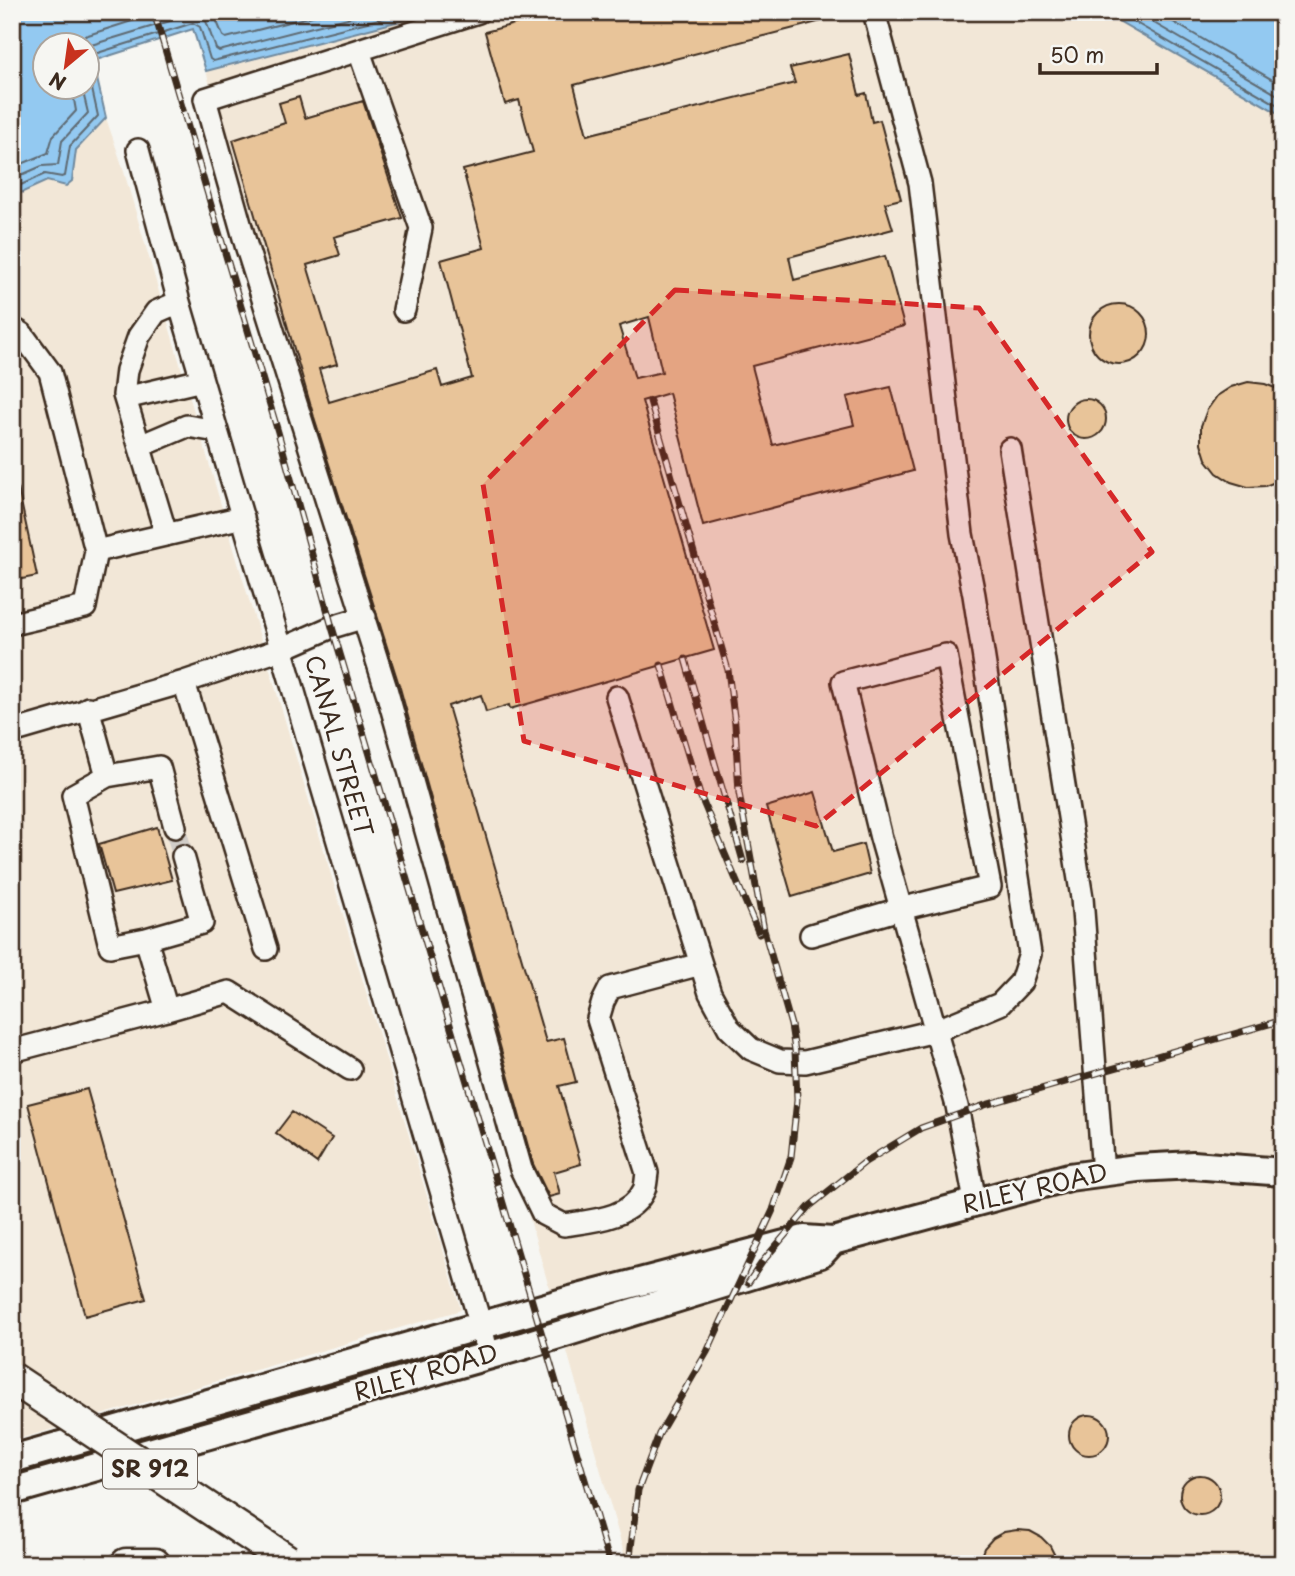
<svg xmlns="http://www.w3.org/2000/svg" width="1295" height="1576" font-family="'Playpen Sans',sans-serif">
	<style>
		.built { fill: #f2e7d7 }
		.water { fill: #93c9f1; stroke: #70899d; stroke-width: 2; fill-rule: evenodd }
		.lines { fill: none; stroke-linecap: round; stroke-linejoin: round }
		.shore { stroke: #5e6a72; stroke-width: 2 }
		.building { fill: #e8c499; stroke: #3b2a1e; stroke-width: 2; fill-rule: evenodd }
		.minor-tunnel { stroke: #d1cdc8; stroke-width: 21; stroke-dasharray: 21 10; stroke-linecap: butt }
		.minor-casing { stroke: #3b2a1e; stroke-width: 26 }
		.major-casing { stroke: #3b2a1e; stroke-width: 32 }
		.highway-casing { stroke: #3b2a1e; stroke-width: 35 }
		.minor { stroke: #f6f6f2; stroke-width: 21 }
		.major { stroke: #f6f6f2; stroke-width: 26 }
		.highway { stroke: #f6f6f2; stroke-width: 30 }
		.rail-casing { stroke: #3b2a1e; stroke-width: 7 }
		.rail { stroke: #f6f6f2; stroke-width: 4.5; stroke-dasharray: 13; stroke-linecap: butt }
		.highway-bridge-casing { stroke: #3b2a1e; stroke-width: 35; stroke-linecap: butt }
		.highway-bridge { stroke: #f6f6f2; stroke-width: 30 }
		.marked { fill: #d62828; fill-opacity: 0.2; stroke: #d62828; stroke-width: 5; stroke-dasharray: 14 9; stroke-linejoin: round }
		.labels { text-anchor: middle; stroke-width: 5; stroke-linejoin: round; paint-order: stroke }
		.shield { fill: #f6f6f2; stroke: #73675e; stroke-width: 2 }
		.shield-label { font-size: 23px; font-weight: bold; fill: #3b2a1e }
		.street-label { font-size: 24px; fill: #3b2a1e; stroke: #f6f6f2 }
	</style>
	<rect width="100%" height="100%" fill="#f6f6f2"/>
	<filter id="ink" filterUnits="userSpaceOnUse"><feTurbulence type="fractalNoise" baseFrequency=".0143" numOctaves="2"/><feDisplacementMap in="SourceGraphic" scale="14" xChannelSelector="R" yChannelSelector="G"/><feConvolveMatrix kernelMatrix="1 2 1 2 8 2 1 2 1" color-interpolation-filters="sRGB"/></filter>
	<g filter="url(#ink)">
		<!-- built -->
		<path class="built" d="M435,12H1103L1283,116V1564H627L206,71Z
			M106,118L122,165L241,573L461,1310L12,1441V197L47,181L66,186L76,150Z"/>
		<!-- water -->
		<path class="water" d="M12,12H435L206,71L193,29L93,61L106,118L76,150L72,181L66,186L47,181L12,197ZM46,46H88V88H46Z
			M1103,12H1283V116Z"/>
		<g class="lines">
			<!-- shore -->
			<path class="shore" d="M213,12L223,36L226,38L328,12
				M1117,12L1283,108
				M1135,12L1283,98
				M1156,12L1283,86
				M72,46L85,36L160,12
				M88,46L193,14L206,21L216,49L219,51L371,12
				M88,56L193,23L200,27L210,59L213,61L407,12
				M12,168L48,153L53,136L76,111L72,88
				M12,179L42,166L58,165L62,141L88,113L82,88
				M12,189L45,174L62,177L65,176L70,146L98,116L88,71"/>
		</g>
		<!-- building -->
		<path class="building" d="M558,12H836L837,17L574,85L587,135L795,83L790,68L849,54L859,95L866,93L872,122L880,120L901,199L885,203L893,229L789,257L794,280L885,256L904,326L752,366L773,445L854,425L847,397L891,387L913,471L703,526L669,393L642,401L714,650L510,709L509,705L486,712L481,695L448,706L546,1042L564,1038L576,1082L559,1086L581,1164L554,1172L560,1194L549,1197L533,1164L400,688L314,417L233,140L285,123L279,103L299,97L305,118L363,101L402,218L334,237L340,255L307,265L337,364L319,369L329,402L437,370L442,387L472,378L441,260L484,248L463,170L533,152L519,100L505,104L485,32ZM649,317L662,372L635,378L619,326Z
			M1089 334a30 30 0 1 1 60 0a30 30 0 1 1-60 0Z
			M1248,382L1265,384L1283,391V479L1265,486L1248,487L1231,482L1217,473L1206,459L1201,443V426L1207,410L1217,396L1231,387Z
			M1066 419a20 20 0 1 1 40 0a20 20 0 1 1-40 0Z
			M18,488L37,576L12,581V489Z
			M815,792L833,852L863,844L870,874L792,897L766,807Z
			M157,827L172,880L113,894L99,844Z
			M87,1089L146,1299L85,1316L28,1104Z
			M292,1112L332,1138L317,1163L276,1133Z
			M1069 1435a20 20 0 1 1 40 0a20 20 0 1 1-40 0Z
			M1180 1495a20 20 0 1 1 40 0a20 20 0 1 1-40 0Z
			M1017,1530L1030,1531L1041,1537L1050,1546L1059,1564H978L984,1548L993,1538L1004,1532Z"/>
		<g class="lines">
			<!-- minor-tunnel -->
			<path class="minor-tunnel" d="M175,827L183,856"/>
			<defs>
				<path id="minor" d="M478,12L205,99L246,245L387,692L521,1169L543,1214L564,1225C590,1221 631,1219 644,1190C646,1186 646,1178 647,1173L598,1019L603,1002L610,988L701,964
					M359,51L421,228L404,310
					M138,150L179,302L481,1326L488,1356
					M12,328L22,334L50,372L96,551L85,607L12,624
					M125,398L202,380
					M140,446L187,426L217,431
					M1010,449L1082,898L1103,1173
					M166,534L124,395L127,370L139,336L156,312L179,302
					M96,551L243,517
					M184,682L266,949
					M617,697L710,993L729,1028L751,1049L780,1061L805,1062L935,1031L1000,1004L1021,982L1030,954L974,595L962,534L920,183L874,12
					M12,732L184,682L282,649L332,627L365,617
					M107,776L159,767L175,827
					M811,935L900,909L990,887L946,655L843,682L881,838L957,1106L975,1201
					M146,939L202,923L183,856
					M167,1010L229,992L350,1069
					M12,1051L167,1010L146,939L110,946L73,795L107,776L88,708"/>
				<path id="major" d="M12,1459L567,1301L804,1239L833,1241L1069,1177L1137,1168L1193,1165L1283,1172
					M12,1491L526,1345L821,1254L833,1241"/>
				<path id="highway" d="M126,1564H155"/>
			</defs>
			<!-- minor casing -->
			<use href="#minor" class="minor-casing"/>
			<!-- major casing -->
			<use href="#major" class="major-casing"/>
			<!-- highway casing -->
			<use href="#highway" class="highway-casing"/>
			<!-- minor -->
			<use href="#minor" class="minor"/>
			<!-- major -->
			<use href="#major" class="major"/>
			<!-- highway -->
			<use href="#highway" class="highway"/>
			<defs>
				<path id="rail" d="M154,12L278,432L332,627L610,1564
					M685,659L743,861
					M661,665L700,795L759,934
					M748,1283L763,1261L810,1206L865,1162L921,1128L985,1105L1283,1020
					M629,1564L638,1490L659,1434L707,1352L773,1210L791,1157L797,1100L795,1051L791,1025L764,930L739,793L735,724L728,670L650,401"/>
			</defs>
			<!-- rail casing -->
			<use href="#rail" class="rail-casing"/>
			<!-- rail -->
			<use href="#rail" class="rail"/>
			<defs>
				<path id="highway-bridge" d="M12,1378L287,1560"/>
			</defs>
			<!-- highway-bridge casing -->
			<use href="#highway-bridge" class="highway-bridge-casing"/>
			<!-- highway-bridge -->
			<use href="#highway-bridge" class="highway-bridge"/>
		</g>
	</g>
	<!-- marked area -->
	<path class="marked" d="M675,290L979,308L1152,552L816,826L524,741L483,484Z"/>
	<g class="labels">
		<!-- shield labels -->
		<rect class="shield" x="103" y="1449.5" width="94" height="39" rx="5"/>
		<g class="shield-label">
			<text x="150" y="1477">SR 912</text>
		</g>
		<!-- street labels -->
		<g class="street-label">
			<text transform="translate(338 746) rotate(74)" y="8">CANAL STREET</text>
			<text transform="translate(1035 1189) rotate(-13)" y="8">RILEY ROAD</text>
			<text transform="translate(426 1373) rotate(-16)" y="8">RILEY ROAD</text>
		</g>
	</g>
	<!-- margin -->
	<rect width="1295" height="1576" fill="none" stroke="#f6f6f2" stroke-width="42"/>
	<rect x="21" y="21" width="1253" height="1534" fill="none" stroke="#3b2a1e" stroke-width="2.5" filter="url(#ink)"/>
	<!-- north arrow -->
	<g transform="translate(66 66) rotate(209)"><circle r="33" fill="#f6f6f2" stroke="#aba49d" stroke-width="2"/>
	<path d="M0-5L12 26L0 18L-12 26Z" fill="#c8321e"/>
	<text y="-10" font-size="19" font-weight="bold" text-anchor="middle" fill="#3b2a1e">N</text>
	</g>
	<!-- scale -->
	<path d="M1040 63v10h117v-10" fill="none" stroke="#3b2a1e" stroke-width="3.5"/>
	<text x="1050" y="63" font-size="21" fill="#3b2a1e" stroke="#f6f6f2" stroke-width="5" paint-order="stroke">50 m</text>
</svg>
